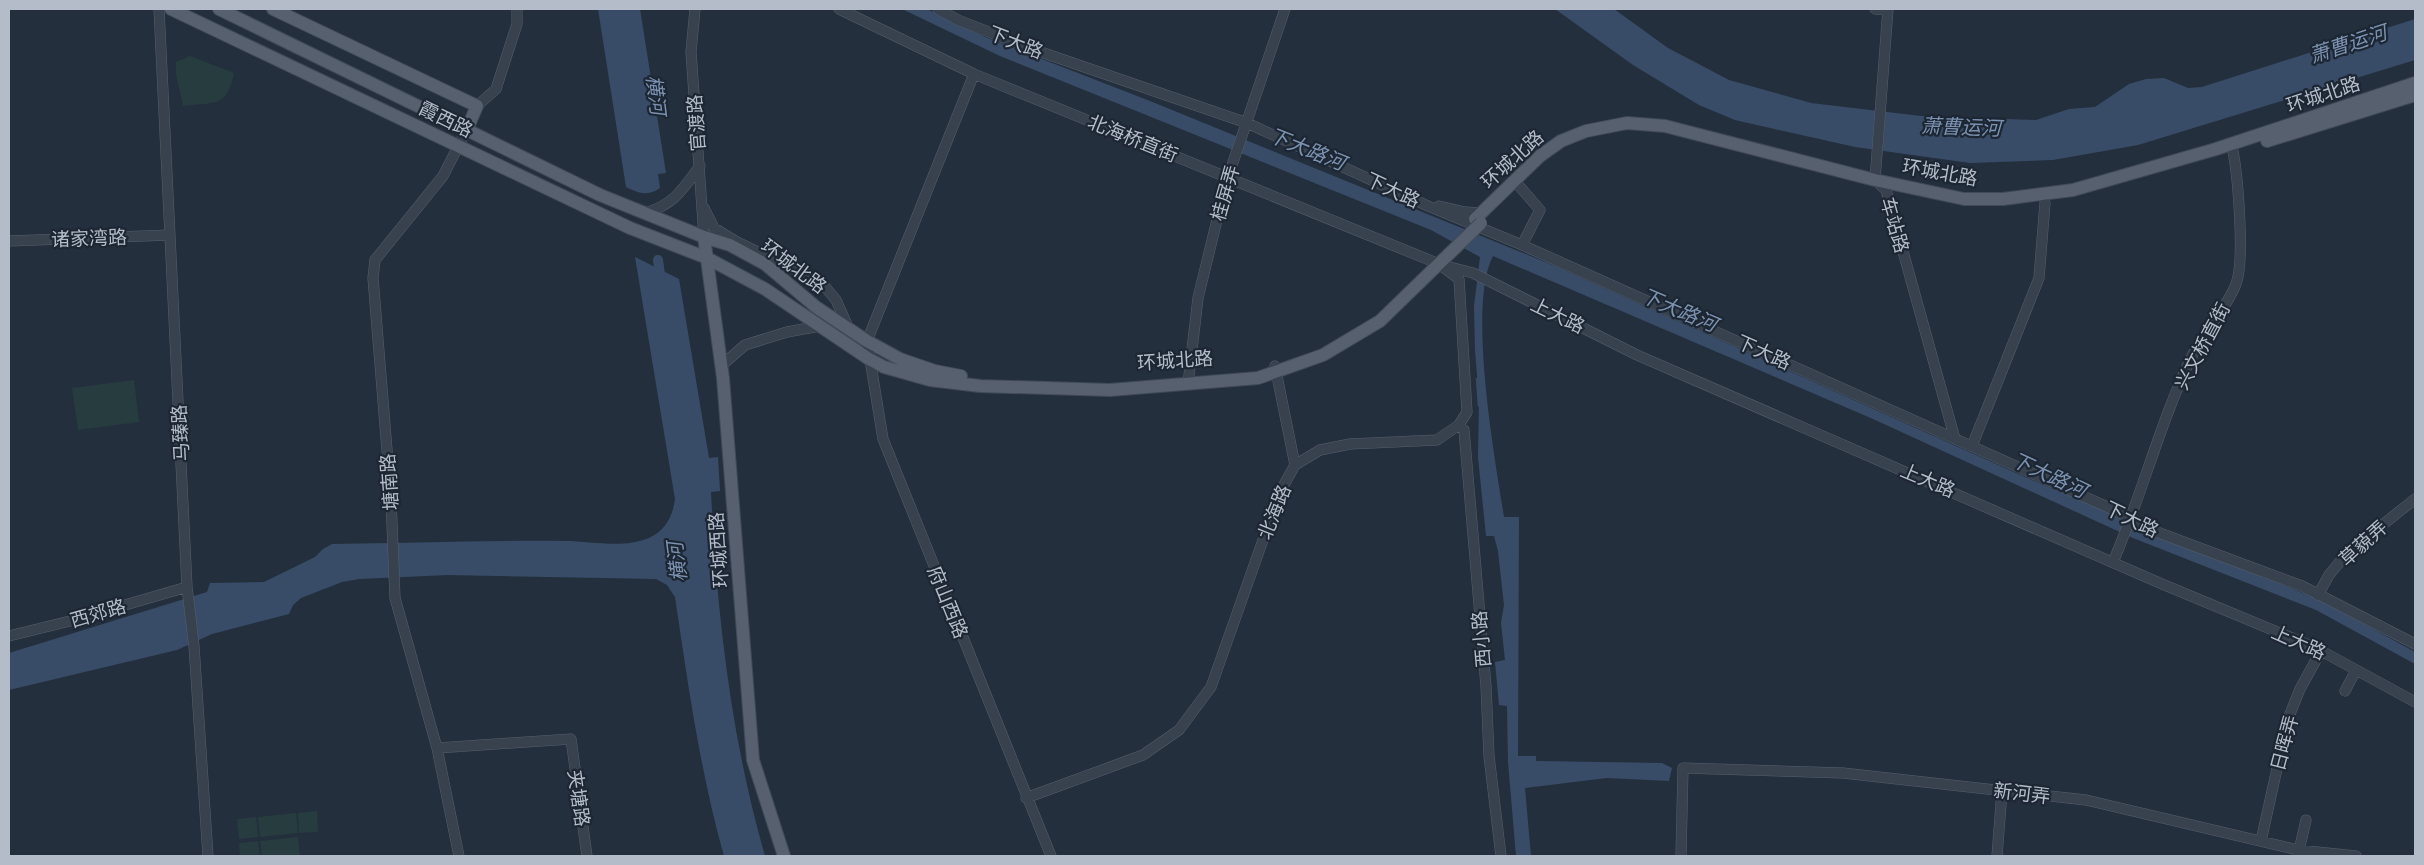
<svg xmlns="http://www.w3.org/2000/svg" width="2424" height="865" font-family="'Titillium Web','Noto Sans SC',sans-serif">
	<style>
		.green { fill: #263c3f }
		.water { fill: #394c67 }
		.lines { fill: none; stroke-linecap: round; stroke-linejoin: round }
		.stream { stroke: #394c67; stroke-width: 2.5 }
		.canal { stroke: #394c67; stroke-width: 10 }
		.minor-casing { stroke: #565f6c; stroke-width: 11 }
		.major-casing { stroke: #414a57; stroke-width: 14 }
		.minor { stroke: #38414e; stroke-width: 10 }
		.major { stroke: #56606e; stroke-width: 12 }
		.major-bridge-casing { stroke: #414a57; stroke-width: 14; stroke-linecap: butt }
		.major-bridge { stroke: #56606e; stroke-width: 12 }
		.labels { text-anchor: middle; stroke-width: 4.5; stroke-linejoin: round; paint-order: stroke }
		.street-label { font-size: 19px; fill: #b4bcc9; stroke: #1d2633 }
		.water-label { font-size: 20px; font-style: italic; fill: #7c92b1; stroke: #1d2633 }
	</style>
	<rect width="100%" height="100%" fill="#242f3e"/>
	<!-- green -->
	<path class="green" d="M190,56L234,73C227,109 213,102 183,106L176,74V62Z
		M134,380L139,422L78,430L72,388Z
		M317,811L318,832L299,833L298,813Z
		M296,813L298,833L260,837L258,817Z
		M256,817L258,837L239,839L237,819Z
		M298,837L300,856H262L260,841Z
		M258,841L260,856H240L239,843Z"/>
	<!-- water -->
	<path class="water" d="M598,9H640L666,173L658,174L660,188C647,197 639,193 626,187Z
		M902,9H927L985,37L1150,101L1555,266L2025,477L2324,602L2415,652V664L2316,610L2133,538L1873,419L1493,256C1467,305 1495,459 1504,517H1519L1518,756H1536V761L1662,763L1672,768L1669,781L1607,778L1525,788L1531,856H1516L1508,762L1507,706L1499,705L1495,662L1505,660L1501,623L1504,605L1498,551L1494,536H1486L1478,457L1479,401L1475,350L1474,306L1480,257L1431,230L1000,56Z
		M1555,9H1614L1668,48L1729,80L1811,103L1921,116L2036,120L2069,109L2095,107L2129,84L2146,79L2164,78L2188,88L2202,87L2415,19V60L2138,145L2053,160L1970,163L1855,147L1735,120L1699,105L1633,65Z
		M635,257L679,279L709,458L718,457L720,491L711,492C717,615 731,738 765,856H724C700,771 688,684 675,597L667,585L656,579L448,575L359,579L342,582L301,598L293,605L289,614L212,634L177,650L9,690V653L207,592L210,583L264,582L315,557L323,549L332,544C409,543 487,540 565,541C591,541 623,549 649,538C665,531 673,516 675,499Z"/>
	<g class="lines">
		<!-- stream -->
		<path class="stream" d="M1477,379L1479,406"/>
		<!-- canal -->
		<path class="canal" d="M658,260L661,282"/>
		<defs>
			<path id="minor" d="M159,9L187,587L194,646L208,856
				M695,9L691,52L704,237
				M839,9L974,74L1439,264L1459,279L1467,412L1459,425L1437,440L1350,444L1320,450L1295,465L1280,492L1211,687L1179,730L1143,755L1026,798
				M938,9L958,20L1035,50L1247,123L1428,206L1522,245L2123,514L2130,522L2302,586L2415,644
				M1875,9L1888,10
				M1888,9L1875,180L1886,190L1955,439
				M974,74L867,341L883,439L1051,856
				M477,106L496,89L517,24V9
				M1519,186L1540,210L1522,245
				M1439,206L1465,212L1482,213
				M704,208L714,228L737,242L821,282L836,300L849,329
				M645,213C675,204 682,190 700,166
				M9,241L170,235
				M1446,266L1473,273L1637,355L2162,584L2316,648L2415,702
				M722,365L745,345L787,332L820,326
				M1275,366L1295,465
				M1188,384L1198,298L1226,183L1285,9
				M1459,425L1464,430L1486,686L1489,756L1501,856
				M1972,446L2039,278L2045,203
				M2113,562C2142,495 2160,422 2192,356C2204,331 2226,310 2236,284C2245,261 2238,178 2233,151
				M2318,595L2329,575L2347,553L2415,499
				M9,636L70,621L187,587
				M2345,691L2356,670
				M437,748L571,739L587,856
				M2261,841L2288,719L2300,689L2321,651
				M2298,855L2306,820
				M459,856L437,748L395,598L391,499L373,278L375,260L443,176L467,129
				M1681,856L1683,768L1843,773L2086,800L2298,850L2356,856
				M1997,856L2002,791"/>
			<path id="major" d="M171,9L630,228L707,258L765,289L869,359L884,367L930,380L980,386L1110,390L1258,378L1323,355L1380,321L1449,254
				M219,9L600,195L704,237L730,245L765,264L816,307L867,341L900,359L935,371L961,376
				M273,9L477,106L467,129
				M2267,141L2415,95
				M1475,219L1540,156L1561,141L1586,131L1627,123L1665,126L1875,180L1964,199H2003L2073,190L2216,149L2415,83
				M704,237L723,378L753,760L784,856"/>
		</defs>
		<!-- minor casing -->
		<use href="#minor" class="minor-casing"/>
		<!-- major casing -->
		<use href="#major" class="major-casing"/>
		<!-- minor -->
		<use href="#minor" class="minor"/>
		<!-- major -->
		<use href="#major" class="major"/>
		<defs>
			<path id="major-bridge" d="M1449,254L1481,223"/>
		</defs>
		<!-- major-bridge casing -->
		<use href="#major-bridge" class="major-bridge-casing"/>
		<!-- major-bridge -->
		<use href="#major-bridge" class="major-bridge"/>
	</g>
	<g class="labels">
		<!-- street labels -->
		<g class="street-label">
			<text transform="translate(1016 42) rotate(21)" y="7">下大路</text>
			<text transform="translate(2323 94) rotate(-18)" y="7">环城北路</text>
			<text transform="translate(446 119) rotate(26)" y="7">霞西路</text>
			<text transform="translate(696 123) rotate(-94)" y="7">官渡路</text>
			<text transform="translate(1133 138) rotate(22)" y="7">北海桥直街</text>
			<text transform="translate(1512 159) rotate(-42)" y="7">环城北路</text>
			<text transform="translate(1940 172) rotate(10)" y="7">环城北路</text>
			<text transform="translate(1393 190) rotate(25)" y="7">下大路</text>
			<text transform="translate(1225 193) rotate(-74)" y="7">桂屏弄</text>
			<text transform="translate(1895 225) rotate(74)" y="7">车站路</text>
			<text transform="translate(89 238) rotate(-2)" y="7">诸家湾路</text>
			<text transform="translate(794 266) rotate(37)" y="7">环城北路</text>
			<text transform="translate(1558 315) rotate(26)" y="7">上大路</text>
			<text transform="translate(2202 346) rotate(-62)" y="7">兴文桥直街</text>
			<text transform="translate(1764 352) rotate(24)" y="7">下大路</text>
			<text transform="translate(1175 360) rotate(-4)" y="7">环城北路</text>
			<text transform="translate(180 433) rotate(-93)" y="7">马臻路</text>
			<text transform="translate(1928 480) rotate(23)" y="7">上大路</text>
			<text transform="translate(389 482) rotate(-94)" y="7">塘南路</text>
			<text transform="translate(1274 512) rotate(-68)" y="7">北海路</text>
			<text transform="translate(2132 519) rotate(26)" y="7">下大路</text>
			<text transform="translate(2363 543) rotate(-42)" y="7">草藐弄</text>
			<text transform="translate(718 550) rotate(-94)" y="7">环城西路</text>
			<text transform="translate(948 602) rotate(68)" y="7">府山西路</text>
			<text transform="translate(98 613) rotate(-16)" y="7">西郊路</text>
			<text transform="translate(1481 639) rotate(-95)" y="7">西小路</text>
			<text transform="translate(2299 642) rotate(24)" y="7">上大路</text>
			<text transform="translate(2284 743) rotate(-75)" y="7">日晖弄</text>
			<text transform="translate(2022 793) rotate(7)" y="7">新河弄</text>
			<text transform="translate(579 798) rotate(82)" y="7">夹塘路</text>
		</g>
		<!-- water labels -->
		<g class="water-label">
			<text transform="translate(2348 44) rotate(-18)" y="7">萧曹运河</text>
			<text transform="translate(656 95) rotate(83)" y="7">横河</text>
			<text transform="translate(1961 127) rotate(2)" y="7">萧曹运河</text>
			<text transform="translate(1307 149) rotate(22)" y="7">下大路河</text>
			<text transform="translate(1679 310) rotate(23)" y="7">下大路河</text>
			<text transform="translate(2049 475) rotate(25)" y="7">下大路河</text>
			<text transform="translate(677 562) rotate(-97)" y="7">横河</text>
		</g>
	</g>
	<!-- border -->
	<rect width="2424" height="865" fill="none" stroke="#b4bcc9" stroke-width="20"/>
</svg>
